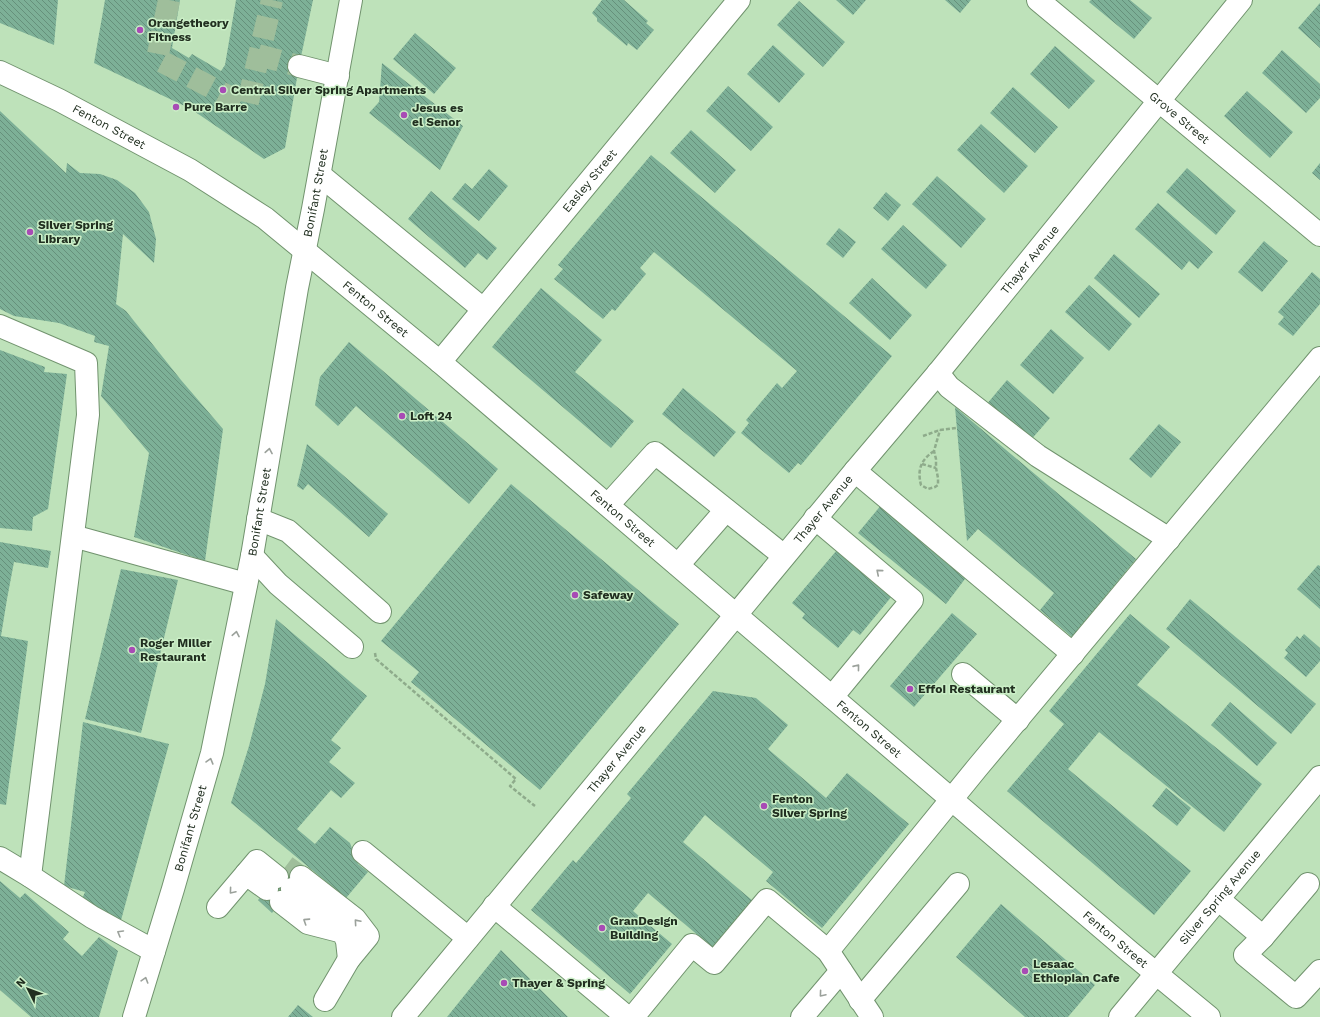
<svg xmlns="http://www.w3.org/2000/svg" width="1320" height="1017" font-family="'Work Sans',sans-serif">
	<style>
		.building { fill: url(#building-back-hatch) }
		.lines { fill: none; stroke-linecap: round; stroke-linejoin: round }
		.minor-tunnel { stroke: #9fbe9b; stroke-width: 22; stroke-dasharray: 22 11; stroke-linecap: butt }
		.minor-casing { stroke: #71936e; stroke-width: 24 }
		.path { stroke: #8eab8b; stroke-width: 2.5; stroke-dasharray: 4 2; stroke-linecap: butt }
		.minor { stroke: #fff; stroke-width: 22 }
		.oneway { stroke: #9ba19b }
		.poi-dot { fill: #a84bb5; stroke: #cbefc7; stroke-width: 1.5 }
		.labels { text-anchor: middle; stroke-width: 3; stroke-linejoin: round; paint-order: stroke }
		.poi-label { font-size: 12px; font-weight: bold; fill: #212f20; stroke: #cbefc7; text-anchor: start }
		.street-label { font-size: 12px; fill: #212f20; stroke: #cbefc7 }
	</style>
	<defs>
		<pattern id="building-back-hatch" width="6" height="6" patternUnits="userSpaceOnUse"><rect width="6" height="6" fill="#7db097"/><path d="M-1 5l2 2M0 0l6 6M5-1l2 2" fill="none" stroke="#66907b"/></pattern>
	</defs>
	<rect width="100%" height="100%" fill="#bee2ba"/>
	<!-- building -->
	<path class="building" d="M0,0H58L54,45L0,23Z
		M105,0H180L172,48L189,58L192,54L221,71L225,65L236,0H313L299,66L285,148L264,159L191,109L94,63Z
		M602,0H624L648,21L646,23L654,30L637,50L628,43L627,46L597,21V18L592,13Z
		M836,0H866L853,15Z
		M945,0H971L960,13Z
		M1091,0H1130L1152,18L1134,39L1089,2Z
		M799,1L845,42L823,67L777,25Z
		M1320,3V48L1298,28Z
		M415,33L456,68L434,94L393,59Z
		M773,45L805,74L779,103L747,74Z
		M1055,46L1095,81L1069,109L1030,74Z
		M1282,50L1320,84V98L1306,113L1262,73Z
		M382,63L463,126L440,170L369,113L379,102Z
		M728,86L773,127L751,151L706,111Z
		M1013,87L1058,127L1035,153L990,113Z
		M1247,91L1293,132L1270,158L1224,116Z
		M0,111L66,173L67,163L80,173L100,174L117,180L135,193L149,212L156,239L154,263L123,234L116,304L126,311L181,380L223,429L205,561L134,537L149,453L101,396L109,346L94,342L95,336L59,323L14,316L0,309Z
		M981,124L1028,166L1004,193L957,150Z
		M691,130L736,170L715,193L670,153Z
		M651,155L892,356L801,465L798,463L789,473L741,433L749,423L746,420L777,383L782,388L797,371L654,252L640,268L646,274L615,311L612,309L603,319L554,279L563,269L558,265Z
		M1320,163V180L1312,173Z
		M1187,168L1236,211L1216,235L1166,192Z
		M489,169L508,186L479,221L452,199L465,183L472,189Z
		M937,176L986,219L961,248L912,204Z
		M431,191L497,248L487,260L478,253L465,268L408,219Z
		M886,192L901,205L888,221L873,208Z
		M1158,203L1213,252L1198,269L1189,261L1182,270L1135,229Z
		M903,225L947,265L926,289L881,249Z
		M839,228L856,242L843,258L826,244Z
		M1264,241L1288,261L1262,292L1238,272Z
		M1114,254L1160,294L1139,318L1094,278Z
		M1312,272L1320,279V304L1293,336L1278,324L1284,317L1278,312Z
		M872,278L912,315L890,340L849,303Z
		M1089,285L1132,324L1109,351L1065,312Z
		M541,288L602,340L575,372L634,421L611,448L492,347Z
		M1051,329L1084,358L1053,394L1020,365Z
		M349,342L498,469L469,504L356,406L338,426L315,405L320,377Z
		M0,350L45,367L44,372L67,374L48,509L33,517L32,531L0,528Z
		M1007,380L1050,418L1029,442L986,405Z
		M683,388L736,432L714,457L662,414Z
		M955,407L1136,559L1072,637L1040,610L1054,593L978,529L967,541Z
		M1159,424L1181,442L1151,478L1129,459Z
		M307,444L388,514L369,537L308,484L303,490L297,486Z
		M511,484L679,624L540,790L411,682L419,672L381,641Z
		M882,504L968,575L946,604L858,533Z
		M0,542L51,551L48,568L14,562L7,599L1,636L28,641L6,805L0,804Z
		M837,550L892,596L860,635L853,630L838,648L802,618L805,614L792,603Z
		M1318,565L1320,566V609L1297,589Z
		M121,569L178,580L141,733L85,719Z
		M1190,599L1316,704L1291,734L1166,629Z
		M952,613L977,634L914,707L890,686Z
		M1130,614L1170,647L1137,685L1262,784L1224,832L1099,732L1068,769L1191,871L1154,915L1007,791L1064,724L1049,711Z
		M276,619L367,696L331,740L341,748L329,762L355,783L341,798L331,790L297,829L315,844L330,827L350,843L358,864L368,872L346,898L231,803L249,746L265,684Z
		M1304,634L1320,648V661L1306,677L1284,658L1288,653L1285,650L1297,636L1300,639Z
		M713,691L756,698L788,725L768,749L826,798L847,773L909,824L822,928L766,881L773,872L705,815L683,842L753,901L713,948L648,893L633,911L672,944L630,994L531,910L573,860L576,863L631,798L627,794Z
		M1230,702L1277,743L1257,766L1211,725Z
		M83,722L169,744L120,924L81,901L85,892L64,886Z
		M1166,788L1191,808L1177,826L1152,806Z
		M289,863L303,874L272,913L258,900Z
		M0,881L20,898L25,893L69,932L63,939L82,956L99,937L118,951L99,1017H31L0,990Z
		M1001,904L1095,985L1068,1017H1025L956,957Z
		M501,950L568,1017H447Z
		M298,1005L313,1017H288Z"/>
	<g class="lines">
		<!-- minor-tunnel -->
		<path class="minor-tunnel" d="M169,0L157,59L247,106L272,0
			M258,55L299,66
			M286,866L301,877"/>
		<defs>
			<g id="minor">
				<path id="s1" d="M1038,0L1320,235"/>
				<path d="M299,66L338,76"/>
				<path id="s2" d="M0,72L59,100L190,170L265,218L440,362L1130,952L1209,1017"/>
				<path d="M320,175L483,309"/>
				<path d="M0,326L86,363L88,415L30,876"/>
				<path id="s3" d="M440,362L739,0"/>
				<path d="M938,373L949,387L1038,456L1169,539"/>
				<path d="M855,471L1073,654"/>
				<path d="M608,505L655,453L784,556"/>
				<path d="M815,518L912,600L832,697"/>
				<path d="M258,519L288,531L380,612"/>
				<path d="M73,536L246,584"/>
				<path d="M252,556L278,584L352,647"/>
				<path d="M678,565L726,510"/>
				<path d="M963,674L1018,720"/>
				<path d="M363,852L468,938"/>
				<path d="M0,858L30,876L92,917L154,951"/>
				<path d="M246,874L257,861L277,877"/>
				<path d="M301,877L355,919L368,936L349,959L325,1000"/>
				<path d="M1308,884L1263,937L1245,955L1296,997L1320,971"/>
				<path d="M292,889L319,912L336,919L339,926"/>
				<path d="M1218,899L1263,937"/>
				<path d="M281,902L308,923L343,932L347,941L349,959"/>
				<path d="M494,906L627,1017"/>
				<path d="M218,907L246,874L267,889"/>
				<path d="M828,951L977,768L1320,358"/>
				<path d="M860,1000L958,884"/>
				<path id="s4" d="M134,1017L173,889L212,753L252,556L297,288L313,209L351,0"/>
				<path id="s5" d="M403,1017L855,471L938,373L1241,0"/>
				<path d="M633,1017L692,945L714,963L767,900L828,951L872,1017"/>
				<path d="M802,1017L841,971"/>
				<path id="s6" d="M1120,1017L1320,777"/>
			</g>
		</defs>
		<!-- minor casing -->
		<use href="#minor" class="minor-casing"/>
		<!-- path -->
		<path class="path" d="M923,436L940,430L956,428
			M934,451C921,460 917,469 921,485L928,489L935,487L938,485V478L936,468V459L934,451L940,430
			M922,464L936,468
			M375,653L376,659L516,779L510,786L535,806"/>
		<!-- minor -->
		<use href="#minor" class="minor"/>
	</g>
	<!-- one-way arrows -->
	<defs><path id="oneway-chevron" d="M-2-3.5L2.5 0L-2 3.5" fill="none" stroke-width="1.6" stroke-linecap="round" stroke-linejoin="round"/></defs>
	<g class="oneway">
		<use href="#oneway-chevron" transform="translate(269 451) rotate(-80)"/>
		<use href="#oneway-chevron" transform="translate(879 572) rotate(-140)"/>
		<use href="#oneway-chevron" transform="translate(236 634) rotate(-79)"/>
		<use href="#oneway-chevron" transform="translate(857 667) rotate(-51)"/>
		<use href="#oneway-chevron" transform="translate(210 761) rotate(-74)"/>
		<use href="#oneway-chevron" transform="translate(232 891) rotate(130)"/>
		<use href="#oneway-chevron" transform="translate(306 921) rotate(-147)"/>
		<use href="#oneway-chevron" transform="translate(357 922) rotate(-131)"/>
		<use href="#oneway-chevron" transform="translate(120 933) rotate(-150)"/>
		<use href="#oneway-chevron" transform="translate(145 980) rotate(-73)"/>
		<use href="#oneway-chevron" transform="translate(822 994) rotate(130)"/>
	</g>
	<!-- markers -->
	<g class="poi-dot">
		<circle cx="140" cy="30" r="4"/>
		<circle cx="223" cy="90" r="4"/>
		<circle cx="176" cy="107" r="4"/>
		<circle cx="404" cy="115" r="4"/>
		<circle cx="30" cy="232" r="4"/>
		<circle cx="402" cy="416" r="4"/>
		<circle cx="575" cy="595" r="4"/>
		<circle cx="132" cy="650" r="4"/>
		<circle cx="910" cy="689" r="4"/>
		<circle cx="764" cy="806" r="4"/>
		<circle cx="602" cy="928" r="4"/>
		<circle cx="1025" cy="971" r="4"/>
		<circle cx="504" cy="983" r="4"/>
	</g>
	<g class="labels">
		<!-- poi labels -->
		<g class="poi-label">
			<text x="148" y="27">Orangetheory<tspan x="148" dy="14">Fitness</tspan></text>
			<text x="231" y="94">Central Silver Spring Apartments</text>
			<text x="184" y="111">Pure Barre</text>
			<text x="412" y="112">Jesus es<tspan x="412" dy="14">el Senor</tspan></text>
			<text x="38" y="229">Silver Spring<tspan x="38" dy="14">Library</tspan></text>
			<text x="410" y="420">Loft 24</text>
			<text x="583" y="599">Safeway</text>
			<text x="140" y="647">Roger Miller<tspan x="140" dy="14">Restaurant</tspan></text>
			<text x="918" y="693">Effoi Restaurant</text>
			<text x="772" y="803">Fenton<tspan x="772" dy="14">Silver Spring</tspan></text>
			<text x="610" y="925">GranDesign<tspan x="610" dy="14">Building</tspan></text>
			<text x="1033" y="968">Lesaac<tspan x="1033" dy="14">Ethiopian Cafe</tspan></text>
			<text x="512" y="987">Thayer &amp; Spring</text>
		</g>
		<!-- street labels -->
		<g class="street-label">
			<text dy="4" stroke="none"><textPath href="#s1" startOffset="184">Grove Street</textPath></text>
			<text dy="4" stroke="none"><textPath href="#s2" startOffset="122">Fenton Street</textPath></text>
			<text dy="4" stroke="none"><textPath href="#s3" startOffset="235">Easley Street</textPath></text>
			<text dy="4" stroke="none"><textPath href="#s4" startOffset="845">Bonifant Street</textPath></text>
			<text dy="4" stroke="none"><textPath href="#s5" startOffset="983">Thayer Avenue</textPath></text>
			<text dy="4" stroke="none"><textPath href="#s2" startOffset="446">Fenton Street</textPath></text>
			<text dy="4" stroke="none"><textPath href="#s5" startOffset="659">Thayer Avenue</textPath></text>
			<text dy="4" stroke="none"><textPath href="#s4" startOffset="521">Bonifant Street</textPath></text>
			<text dy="4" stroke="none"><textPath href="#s2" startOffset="770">Fenton Street</textPath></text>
			<text dy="4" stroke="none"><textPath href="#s2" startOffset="1094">Fenton Street</textPath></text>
			<text dy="4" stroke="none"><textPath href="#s5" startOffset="335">Thayer Avenue</textPath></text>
			<text dy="4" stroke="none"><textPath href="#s4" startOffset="197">Bonifant Street</textPath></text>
			<text dy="4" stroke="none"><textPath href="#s6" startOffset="156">Silver Spring Avenue</textPath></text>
			<text dy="4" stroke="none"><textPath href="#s2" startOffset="1418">Fenton Street</textPath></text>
		</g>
	</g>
	<!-- north arrow -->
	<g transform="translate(28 989) rotate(312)" stroke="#cbefc7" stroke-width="3" paint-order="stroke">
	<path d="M0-3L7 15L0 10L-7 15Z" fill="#212f20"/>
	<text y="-6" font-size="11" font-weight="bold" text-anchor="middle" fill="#212f20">N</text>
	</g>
</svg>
